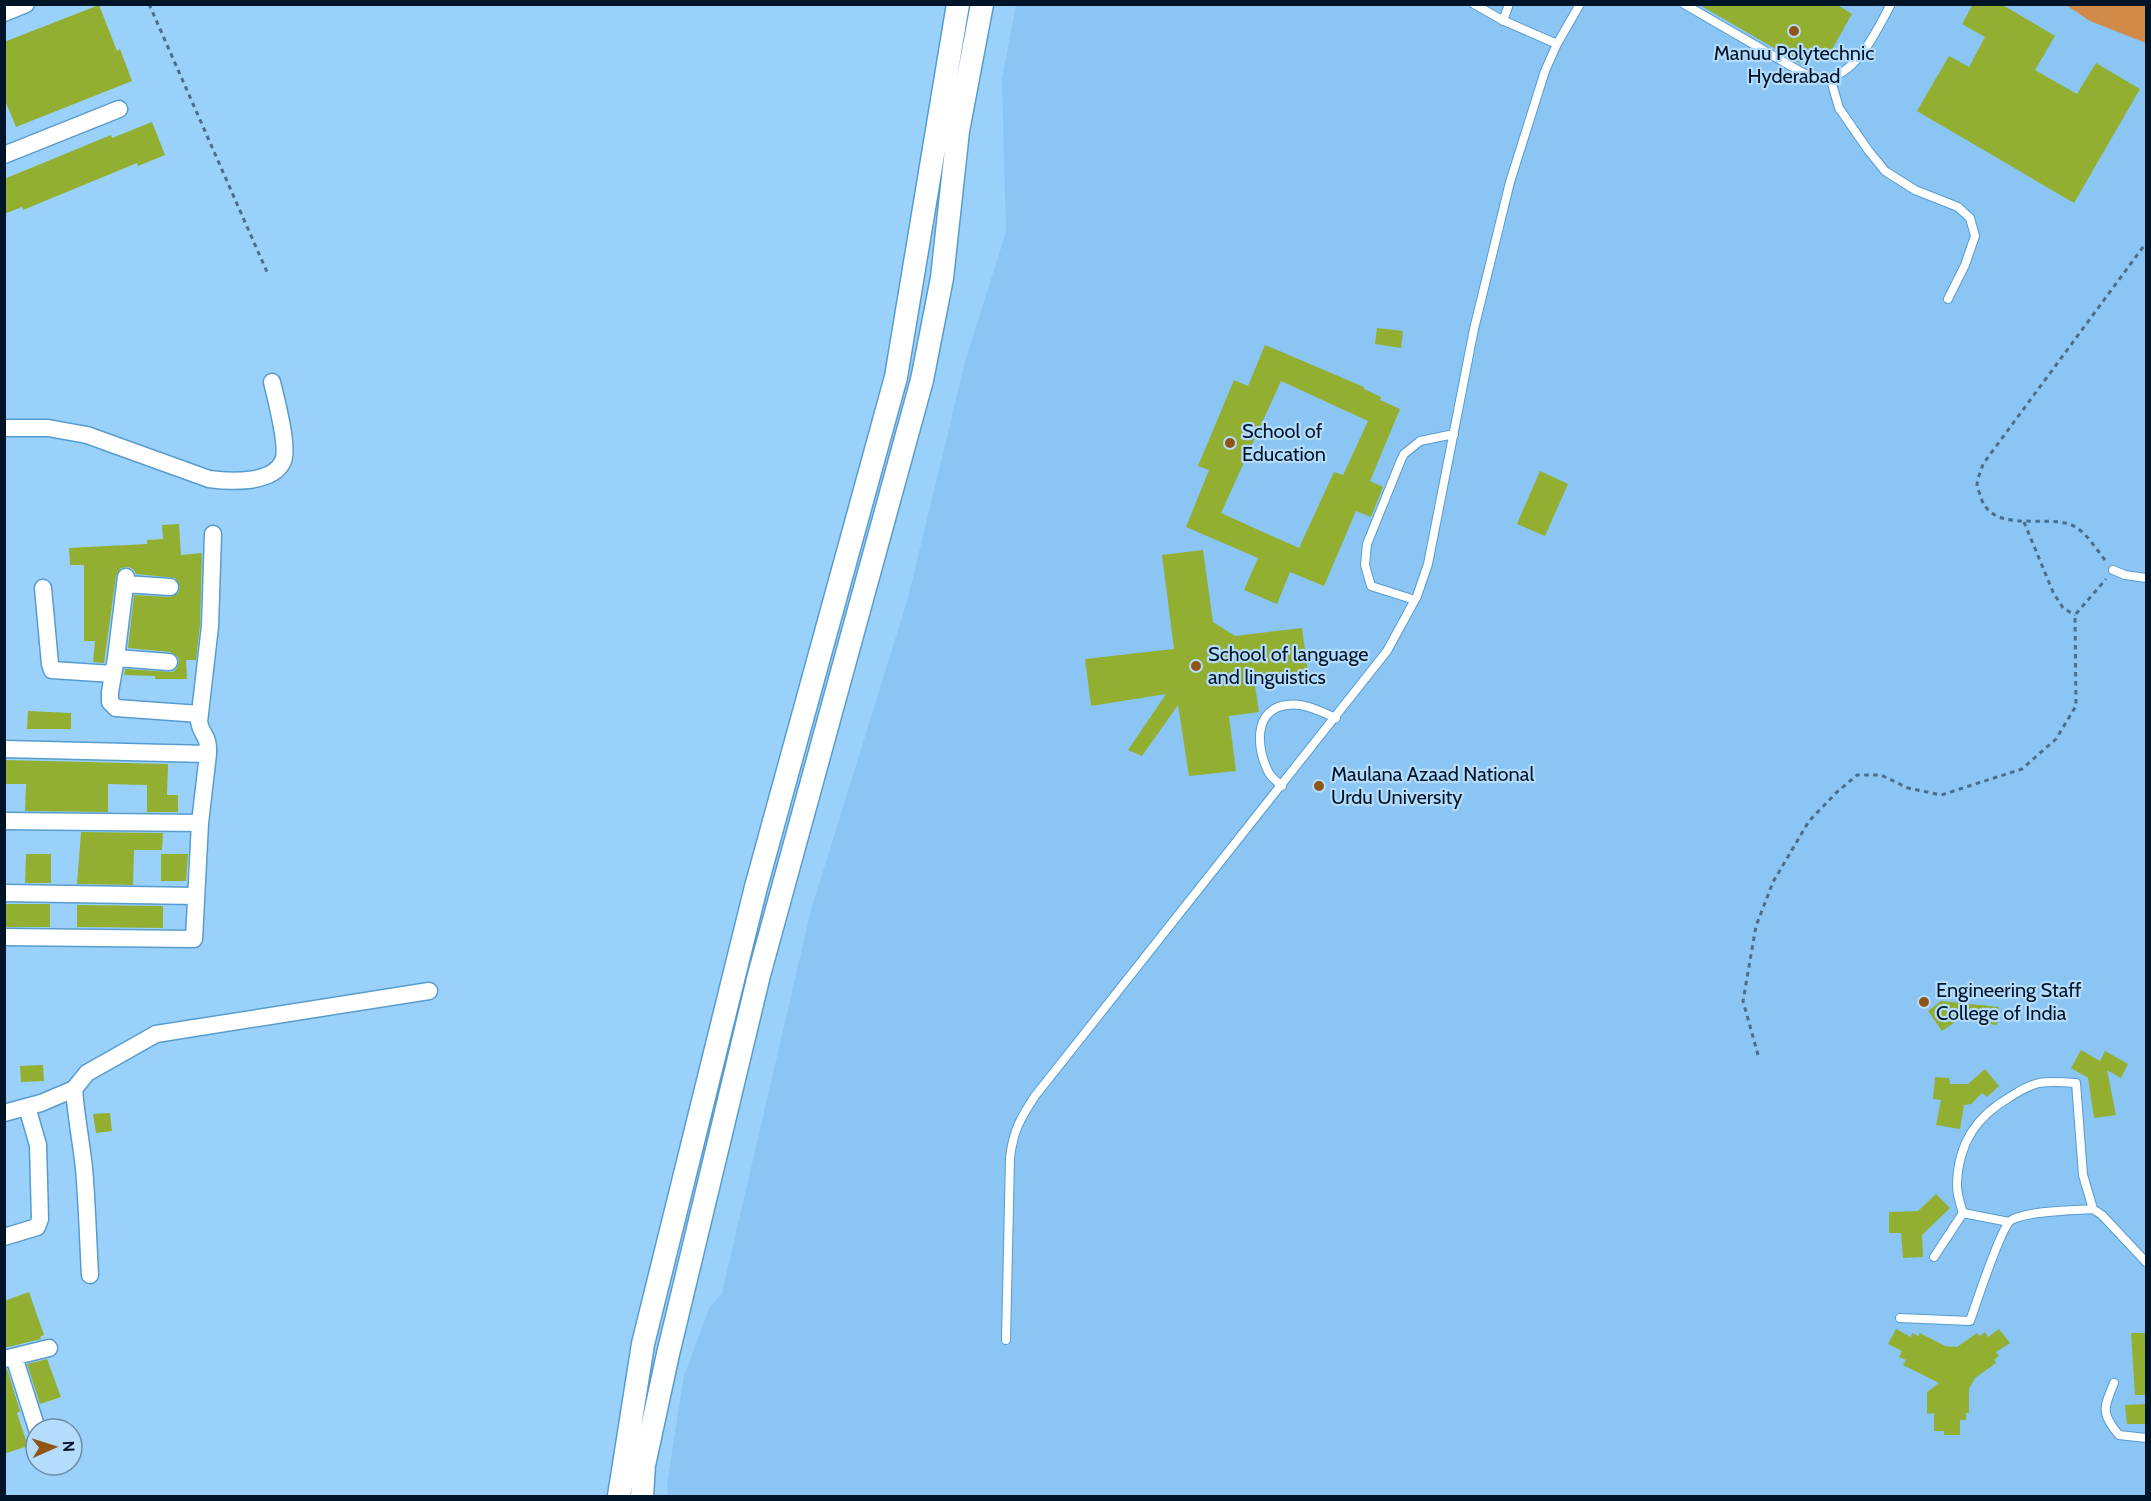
<svg xmlns="http://www.w3.org/2000/svg" width="2151" height="1501" font-family="Cabin,sans-serif">
	<style>
		.built { fill: #8ac5f3 }
		.green { fill: #d18a47 }
		.building { fill: #92af31; fill-rule: evenodd }
		.lines { fill: none; stroke-linecap: round; stroke-linejoin: round }
		.lane-casing { stroke: #579cce; stroke-width: 10 }
		.street-casing { stroke: #579cce; stroke-width: 19 }
		.secondary-casing { stroke: #579cce; stroke-width: 25 }
		.path { stroke: #4a6e8c; stroke-width: 3; stroke-dasharray: 4.5 4.5; stroke-linecap: butt }
		.lane { stroke: #fff; stroke-width: 8 }
		.street { stroke: #fff; stroke-width: 16 }
		.secondary { stroke: #fff; stroke-width: 22 }
		.poi-dot { fill: #905514; stroke: #b4dcfc; stroke-width: 2 }
		.labels { text-anchor: middle; stroke-width: 4.5; stroke-linejoin: round; paint-order: stroke }
		.poi-label { font-size: 20px; fill: #001427; stroke: #b4dcfc; text-anchor: start }
	</style>
	<rect width="100%" height="100%" fill="#9ad1fb"/>
	<!-- built -->
	<path class="built" d="M1016,5H2146V1496H668L667,1484L684,1376L709,1309L722,1293L811,910L908,598L965,362L1006,232L1002,79Z"/>
	<!-- green -->
	<path class="green" d="M2066,5H2146V43L2090,21Z"/>
	<!-- building -->
	<path class="building" d="M1698,4H1836L1852,14L1826,60L1807,49L1800,63Z
		M1973,4H2001L2055,36L2035,70L2077,94L2096,63L2140,89L2074,203L1917,111L1949,56L1969,67L1985,37L1962,24Z
		M99,5L117,51L120,49L132,81L16,127L4,98V42Z
		M152,122L165,155L138,166L137,163L23,210L22,207L4,214V179L111,135L112,138Z
		M1377,328L1403,331L1401,348L1375,344Z
		M1265,345L1364,387V389L1381,397L1380,400L1400,409L1370,481L1383,487L1371,517L1356,511L1324,586L1290,572L1277,604L1244,590L1258,558L1186,527L1209,470L1198,466L1234,380L1248,386ZM1281,381L1368,421L1343,475L1334,472L1299,548L1221,513Z
		M1540,471L1568,484L1545,536L1517,524Z
		M179,524L181,555L202,553L200,625L196,660H186L187,679H155V676L124,675L125,669L173,672L177,668L179,662L178,657L170,652L128,648L134,595L170,597L178,593L180,587L175,578L136,574L133,569L128,567L121,568L116,576L104,663L93,662L95,641H84V565H70L69,548L147,544V540L163,539L162,525Z
		M1203,550L1213,622L1235,636L1302,628L1308,672L1254,679L1259,712L1229,716L1236,771L1189,776L1178,705L1142,756L1128,750L1166,694L1091,706L1085,659L1174,649L1162,555Z
		M28,711L71,713V729H27Z
		M4,760L168,764L167,795H178V812H147V785L108,784V812L25,811L26,784H4Z
		M81,832L163,833L162,850H134L133,885L77,884Z
		M26,854H51V883H25Z
		M161,854H188L186,881H161Z
		M4,904H50V927H4Z
		M77,905L163,906V928L77,927Z
		M1941,1001L1999,1007L1997,1025L1958,1020L1942,1031L1928,1011Z
		M2081,1050L2100,1061L2105,1051L2128,1064L2121,1078L2107,1070L2116,1115L2094,1118L2088,1078L2071,1068Z
		M43,1065L44,1081L21,1082L20,1066Z
		M1985,1069L1999,1086L1987,1097L1982,1093L1971,1104L1964,1105L1960,1129L1936,1125L1941,1100L1933,1099L1935,1077L1949,1078L1950,1084H1968Z
		M110,1113L112,1131L96,1133L93,1114Z
		M1936,1194L1950,1208L1922,1235L1923,1257L1903,1258L1901,1233H1889V1212L1918,1211Z
		M29,1292L44,1335L40,1337L41,1339L4,1348V1301Z
		M1896,1329L1911,1337L1912,1333L1918,1336L1920,1333L1945,1346L1957,1347L1977,1333L1980,1336L1985,1332L1988,1337L1999,1329L2010,1343L1996,1352L1999,1356L1994,1360L1996,1363L1975,1378L1969,1389V1413H1966V1420H1960V1435H1944V1431H1934V1413L1927,1414V1392L1939,1383L1903,1365L1906,1360L1899,1357L1902,1351L1888,1344Z
		M2131,1333H2146V1395H2135Z
		M47,1359L61,1397L40,1404L27,1364Z
		M4,1369H7L20,1411L17,1413L28,1446L4,1454Z
		M2146,1404V1424H2127L2125,1405Z"/>
	<g class="lines">
		<defs>
			<path id="lane" d="M1474,4L1502,20L1557,44
				M1684,4L1803,73C1811,76 1822,79 1831,77C1859,70 1878,28 1891,4
				M1503,21L1509,4
				M1830,77L1839,108L1868,150L1885,171L1915,190L1958,207L1970,218L1975,236L1965,265L1948,299
				M2113,570L2125,575L2146,578
				M1415,600L1371,586L1365,565L1367,544L1401,460L1404,454L1420,441L1454,434
				M1282,786C1277,782 1272,778 1269,773C1256,749 1253,709 1287,705C1304,702 1321,712 1336,718
				M1963,1213L2009,1222
				M1934,1257L1963,1213C1960,1203 1956,1192 1957,1182C1959,1142 1977,1116 2010,1097C2019,1091 2028,1086 2039,1083C2051,1081 2063,1082 2076,1083L2083,1175L2093,1209
				M1900,1318L1970,1321C1976,1304 2000,1230 2010,1221C2022,1211 2076,1210 2093,1209L2102,1215L2146,1262
				M1006,1340L1010,1158C1013,1131 1020,1119 1035,1096L1387,651L1417,596L1428,564L1474,329L1510,182L1545,71L1557,44L1580,4
				M2114,1383C2104,1407 2100,1413 2119,1435L2146,1438"/>
			<path id="street" d="M4,13L26,4
				M4,155L119,109
				M4,428H48L87,435L209,479C230,482 273,484 283,461C289,447 276,399 272,382
				M126,577L116,658L110,692V702L116,708L200,714
				M125,584L170,587
				M43,588L50,664L52,670L113,674
				M116,658L169,662
				M4,749L208,754L200,823L194,939L4,937
				M208,754C209,734 202,737 199,722L210,626L213,534
				M4,821L200,823
				M4,893L196,896
				M74,1089L87,1073L156,1034L429,991
				M4,1113L41,1103L74,1089C76,1116 81,1141 84,1168C87,1203 88,1239 90,1275
				M4,1237L37,1227L40,1219L38,1145L27,1107
				M14,1357L37,1429
				M4,1359L49,1348"/>
			<path id="secondary" d="M619,1496L643,1344L756,887L896,377L958,4
				M642,1496L644,1465L668,1354L759,975L922,380L942,278L958,131L982,4"/>
		</defs>
		<!-- lane casing -->
		<use href="#lane" class="lane-casing"/>
		<!-- street casing -->
		<use href="#street" class="street-casing"/>
		<!-- secondary casing -->
		<use href="#secondary" class="secondary-casing"/>
		<!-- path -->
		<path class="path" d="M149,4L267,272
			M2024,522L2053,592L2063,608L2075,615
			M2105,560C2095,548 2085,529 2069,524C2040,515 1991,534 1980,495C1980,494 1977,487 1977,486C1977,479 1981,471 1983,464L2146,243
			M1758,1055L1743,1001L1756,926L1773,882L1809,821L1837,792L1857,775H1881L1908,788L1941,795L2022,769L2056,739L2076,706L2075,615L2106,579"/>
		<!-- lane -->
		<use href="#lane" class="lane"/>
		<!-- street -->
		<use href="#street" class="street"/>
		<!-- secondary -->
		<use href="#secondary" class="secondary"/>
	</g>
	<!-- markers -->
	<g class="poi-dot">
		<circle cx="1794" cy="31" r="6"/>
		<circle cx="1230" cy="443" r="6"/>
		<circle cx="1196" cy="666" r="6"/>
		<circle cx="1319" cy="786" r="6"/>
		<circle cx="1924" cy="1002" r="6"/>
	</g>
	<g class="labels">
		<!-- poi labels -->
		<g class="poi-label">
			<text x="1794" y="60" text-anchor="middle">Manuu Polytechnic<tspan x="1794" dy="23">Hyderabad</tspan></text>
			<text x="1242" y="438">School of<tspan x="1242" dy="23">Education</tspan></text>
			<text x="1208" y="661">School of language<tspan x="1208" dy="23">and linguistics</tspan></text>
			<text x="1331" y="781">Maulana Azaad National<tspan x="1331" dy="23">Urdu University</tspan></text>
			<text x="1936" y="997">Engineering Staff<tspan x="1936" dy="23">College of India</tspan></text>
		</g>
	</g>
	<!-- border -->
	<rect width="2151" height="1501" fill="none" stroke="#001427" stroke-width="12"/>
	<!-- north arrow -->
	<g transform="translate(54 1447) rotate(87)"><circle r="28" fill="#b4dcfc" stroke="#6c8ca7" stroke-width="1.5"/>
	<path d="M0-4.5L10 22L0 15L-10 22Z" fill="#905514"/>
	<text y="-9" font-size="16" font-weight="bold" text-anchor="middle" fill="#001427">N</text>
	</g>
</svg>
